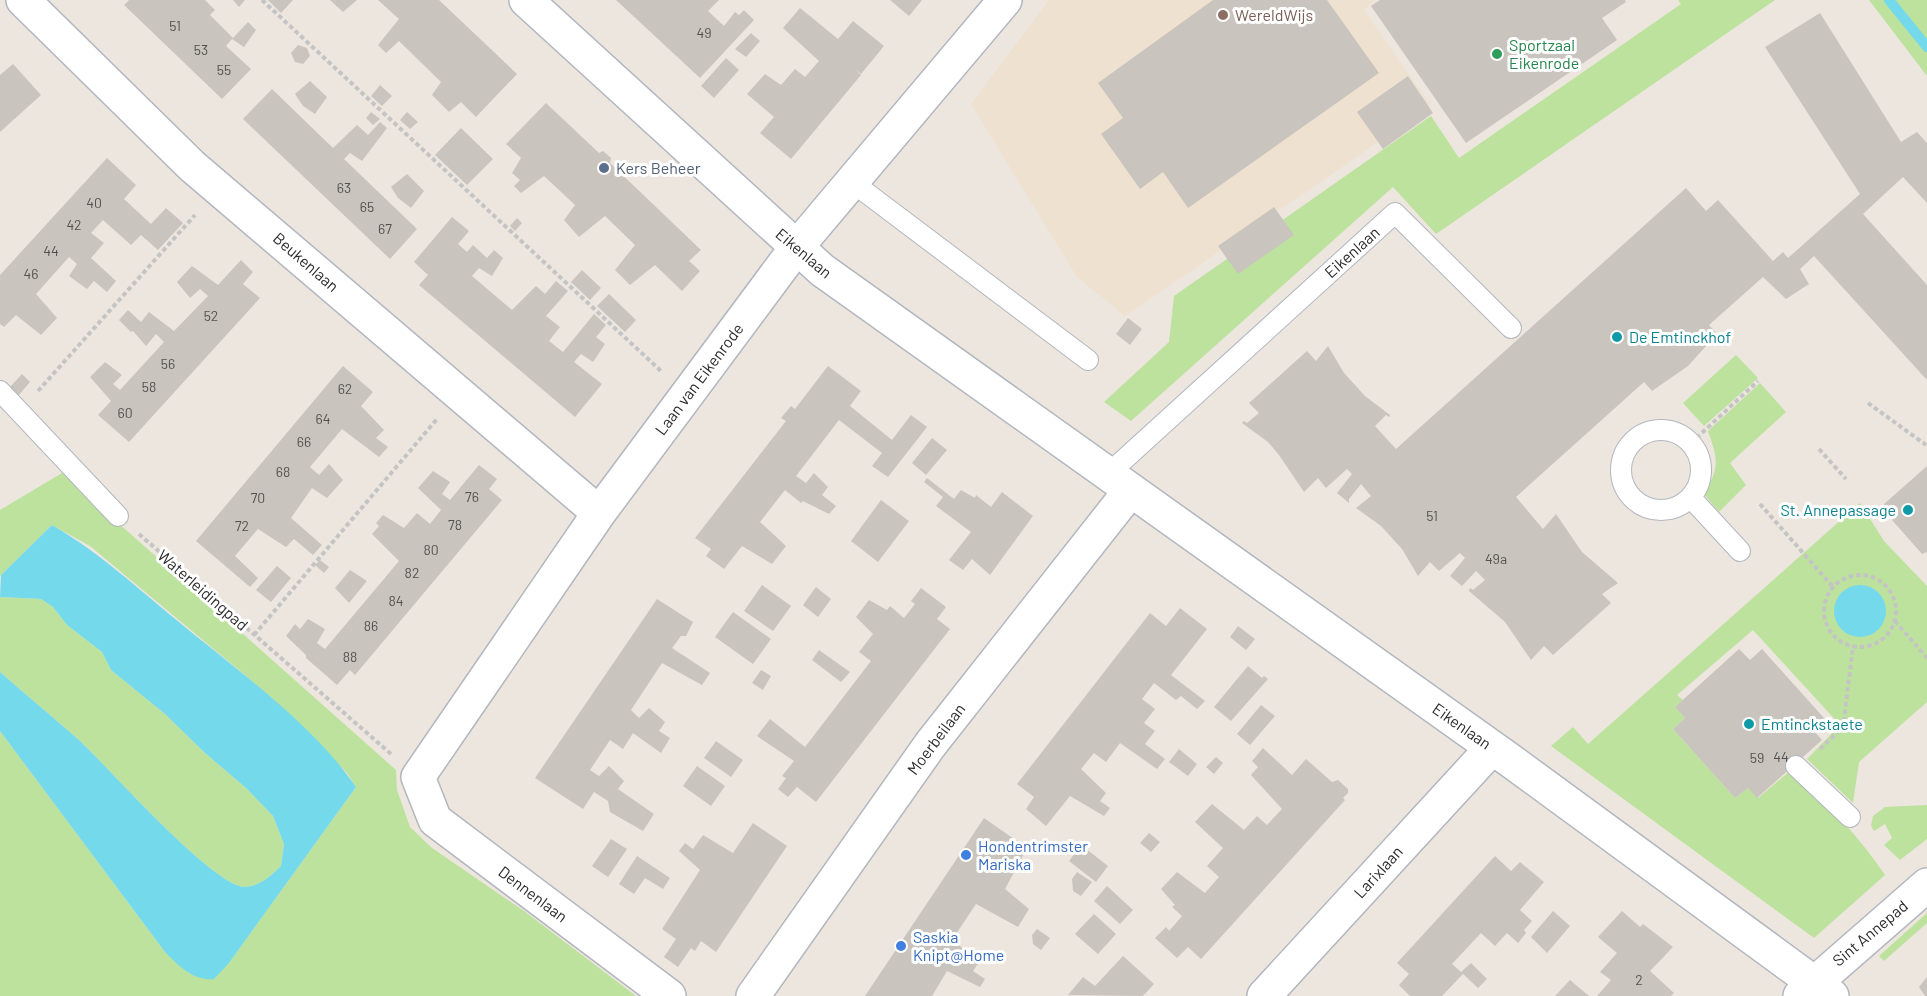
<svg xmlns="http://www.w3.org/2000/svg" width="1927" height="996" font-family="Barlow,sans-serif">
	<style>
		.education { fill: #eee1cf }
		.green { fill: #bce29d }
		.water { fill: #75d9ec }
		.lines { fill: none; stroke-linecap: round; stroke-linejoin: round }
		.stream { stroke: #75d9ec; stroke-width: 10 }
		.building { fill: #c9c4bd }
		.service-casing { stroke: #b2b6bf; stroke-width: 22 }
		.minor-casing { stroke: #b2b6bf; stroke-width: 36 }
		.path { stroke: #c4c4c4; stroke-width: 4; stroke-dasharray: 4.5 3; stroke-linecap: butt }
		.service { stroke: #fff; stroke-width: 20 }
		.minor { stroke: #fff; stroke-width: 33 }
		.education-dot { fill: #8d6e63; stroke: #fff; stroke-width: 2 }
		.leisure-dot { fill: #2e9e5b; stroke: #fff; stroke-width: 2 }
		.service-dot { fill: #5c6f8a; stroke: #fff; stroke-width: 2 }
		.culture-dot { fill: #0f9aa8; stroke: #fff; stroke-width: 2 }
		.shop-dot { fill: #3f7fe0; stroke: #fff; stroke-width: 2 }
		.labels { text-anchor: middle; stroke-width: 6; stroke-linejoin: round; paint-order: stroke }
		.number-label { font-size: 14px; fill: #535250 }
		.education-label { font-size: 16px; fill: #785e54; stroke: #fff; text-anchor: start }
		.leisure-label { font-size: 16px; fill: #27864d; stroke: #fff; text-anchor: start }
		.service-label { font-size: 16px; fill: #4e5e75; stroke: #fff; text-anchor: start }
		.street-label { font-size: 16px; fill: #2c2c2c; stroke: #fff }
		.culture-label { font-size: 16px; fill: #0d838f; stroke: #fff; text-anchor: start }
		.shop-label { font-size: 16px; fill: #366cbe; stroke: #fff; text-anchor: start }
	</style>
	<rect width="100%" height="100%" fill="#ede6df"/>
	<!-- education -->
	<path class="education" d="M1049,0H1374L1364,10L1431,106L1125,316L1077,277L971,104Z"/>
	<!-- green -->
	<path class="green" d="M1678,0H1775L1436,234L1393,187L1131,421L1104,402L1169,342L1174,296L1431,116L1459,158L1681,4Z
		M1869,0H1927V76Z
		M1736,355L1758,378L1704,426L1683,403Z
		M1760,383L1786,412L1730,463L1746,485L1719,512L1704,494C1720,467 1718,460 1708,431Z
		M62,473L396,770L397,790L410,827L432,848L524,911L636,996H0V731L165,952L229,963L356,787L347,773L306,731L246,676L90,546L52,525L0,576V510Z
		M1860,503L1884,541L1927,586V702L1859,762L1853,803L1807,759L1840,725L1753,630L1677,695L1683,700L1675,707L1685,718L1673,729L1735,798L1748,788L1758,798L1791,770C1826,802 1858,835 1885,875L1814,938L1551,746L1573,727L1588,744Z
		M0,597L41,599L53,607L67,625L102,652L111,670L165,714L205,753L246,788L273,816L284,844L281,866C272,875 260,886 246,887C215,889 107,766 80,741C54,718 26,695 0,672Z
		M1927,805V839L1900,860L1884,845L1892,838L1885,824L1874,831L1871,826L1873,816L1885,807Z
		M1927,913V923L1884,961L1879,956Z"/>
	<!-- water -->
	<path class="water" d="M52,525C100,553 136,587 179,622C237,670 314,725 356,787L229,963L214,979C193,981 179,966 165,952L0,731V672C26,695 54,718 80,741C107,766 215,889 246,887C260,886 272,875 281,866L284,844L273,816L246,788L205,753L165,714L111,670L102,652L67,625L53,607L41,599L0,597L1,575Z
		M1834 611a26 26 0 1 1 52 0a26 26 0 1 1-52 0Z"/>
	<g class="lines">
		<!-- stream -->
		<path class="stream" d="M1889,0L1927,47"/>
	</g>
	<!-- building -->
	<path class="building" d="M129,0H205L215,10L210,15L233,38L248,22L256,30L244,47L232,39L226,46L251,69L222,99L124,5Z
		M233,0H245L239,7Z
		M268,0H293L281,13Z
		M330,0H357L343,12Z
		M378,0H439L517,74L476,117L461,102L449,112L432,95L441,82L399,41L386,53L378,45L399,19Z
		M616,0H719L708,11L724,26L735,12L739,15L744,10L754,20L700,78Z
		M890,0H922L909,16Z
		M1213,0H1327L1379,73L1188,208L1163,172L1140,189L1101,134L1123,118L1098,83Z
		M1380,0H1625L1626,2L1602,18L1617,40L1466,143L1371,6Z
		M800,8L838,39L853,21L884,46L861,74L855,69L861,75L791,159L760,133L774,117L747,94L765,74L781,85L795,69L805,77L819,61L783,28Z
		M1820,13L1901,142L1917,132L1927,143V203L1903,177L1863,214L1927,285V380L1814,256L1800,269L1809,284L1786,299L1763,277L1709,325L1717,334L1688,366L1652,391L1644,382L1516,497L1543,529L1556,514L1582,552L1618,583L1602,594L1611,603L1553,655L1544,646L1531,660L1505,622L1469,591L1470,588L1473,590L1485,580L1476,571L1462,586L1450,576L1465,558L1460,553L1439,571L1430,562L1418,576L1402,549L1381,526L1356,508L1371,496L1361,484L1349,499V503L1337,493L1352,474L1347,469L1326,488L1318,478L1304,492L1279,455L1268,442L1242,423L1244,421L1247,423L1259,413L1249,403L1307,351L1316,361L1328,346L1344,373L1365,396L1390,415L1389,417L1386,415L1375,426L1396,449L1686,188L1706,211L1718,200L1773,261L1783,252L1788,258L1860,194L1765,47Z
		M751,33L760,41L746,57L735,49Z
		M298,45L307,48L310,56L303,64L295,62L291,53Z
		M726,58L739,70L714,98L701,86Z
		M13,64L41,95L0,132V75Z
		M1408,76L1433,113L1383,149L1357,112Z
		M310,81L327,97L315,114L303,106L295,94Z
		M380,85L392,96L382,106L371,96Z
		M272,89L333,148L357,125L368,135L380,122L387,128L362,161L350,153L344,159L417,229L390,259L243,119Z
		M546,103L599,153L603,151L611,158L610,163L701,250L689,261L700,271L682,291L655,265L630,285L615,270L635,245L605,216L579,237L564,220L575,205L544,176L521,193L514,186L520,180L512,173L521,158L506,144Z
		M371,112L380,119L373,125L366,118Z
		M407,112L418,122L410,129L400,120Z
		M461,128L493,159L467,185L435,155Z
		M107,158L136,185L124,199L151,224L166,208L183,223L158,250L141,235L131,245L103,220L91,233L104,243L91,258L116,281L107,292L94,281L87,289L69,276L77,264L69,257L36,294L57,318L41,335L16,315L4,327L0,324V275Z
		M407,174L424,191L411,208L398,198L391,187Z
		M1274,207L1294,235L1238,274L1218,246Z
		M452,217L469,231L458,244L467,252L473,245L487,258L494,250L503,258L492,276L479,268L472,276L512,310L536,286L545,294L556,281L568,291L546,316L560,327L549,341L563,352L594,314L606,325L596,337L605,344L593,362L581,354L574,362L602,384L575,417L419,285L428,275L414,262Z
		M517,218L522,223L515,231L510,226Z
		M241,260L253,272L243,284L260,298L129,442L98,415L111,401L90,377L105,362L122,375L113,384L120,390L164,342L156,334L146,346L133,331L131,332L119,320L128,310L141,322L149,312L174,331L208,296L200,289L190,298L177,282L192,266L218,285Z
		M582,270L601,288L590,300L571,282Z
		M609,294L636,320L625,332L597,306Z
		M1128,318L1142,329L1130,345L1116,334Z
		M343,366L373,392L361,406L384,430L376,438L388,447L379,457L342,429L310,467L319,475L329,464L343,480L327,498L312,488L291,518L322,545L313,555L294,539L286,547L258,529L235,556L258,578L250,587L196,541Z
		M828,366L861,391L850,406L892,440L911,415L927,427L888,477L872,466L882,453L839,420L796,476L806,483L814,473L828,487L822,495L836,506L829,514L803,501L801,503L785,490L760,522L786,546L772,564L742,546L724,569L706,556L711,549L695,538L786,421L781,418L791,406L795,409Z
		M22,374L30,382L18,396L9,388Z
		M932,438L947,450L926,475L912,463Z
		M479,465L497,479L489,489L502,500L355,675L350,670L337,685L306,658V655L286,636L295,624L300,629L308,619L325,629L317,643L325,649L399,561L372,534L379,526L376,523L383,515L404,528L417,513L430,524L441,510L418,488L433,471L450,482L442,494L450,500Z
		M1927,466V552L1922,554L1892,520L1896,517L1884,504Z
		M927,478L954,499L961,490L975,498L976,495L991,507L1002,492L1033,516L990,575L972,559L963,570L949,560L971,532L936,506L943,497L924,482Z
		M881,500L909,521L878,562L851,541Z
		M320,560L329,567L324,573L315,565Z
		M277,566L291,578L271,602L256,590Z
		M350,570L367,581L349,603L335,588Z
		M762,585L791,606L773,631L744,611Z
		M816,587L831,599L818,617L803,605Z
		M921,588L946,607L937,619L950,629L816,802L797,787L788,797L778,789L786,778L782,776L794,761L757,736L770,719L805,747L871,661L859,652L873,634L856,617L869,600L887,610L890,606L904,618L915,604L911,601Z
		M657,599L693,622L686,636H681L672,648L710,673L702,685L662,663L631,710L639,718L649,708L665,722L659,731L670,738L661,753L633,733L623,749L610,740L590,770L599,776L609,766L624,781L618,789L654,814L643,831L610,812L608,801L594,792L583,809L535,778Z
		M1180,608L1207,629L1171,675L1205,701L1197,709L1181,696L1176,700L1154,683L1142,699L1155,709L1144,723L1155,731L1145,744L1165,759L1157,769L1120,743L1106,762L1094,753L1081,769L1106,793L1100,801L1110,808L1104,816L1070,796L1046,826L1026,809L1034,797L1017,784L1150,613L1166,626Z
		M733,612L771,639L753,664L715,637Z
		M1238,626L1255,639L1246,650L1230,637Z
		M1739,649L1750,660L1762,649L1824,718L1812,729L1822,740L1757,798L1748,788L1735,798L1673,729L1685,718L1675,707Z
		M819,650L850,672L841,682L812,660Z
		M1248,666L1262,678L1264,676L1268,679L1231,721L1214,707Z
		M761,670L771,676L763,690L752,683Z
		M1261,705L1275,716L1250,745L1237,734Z
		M716,741L743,760L731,777L704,758Z
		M1263,748L1292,775L1306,759L1332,782L1338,780L1348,789V793L1343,798L1345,800L1201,959L1188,947L1177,958L1155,938L1166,927L1169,931L1182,916L1172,907L1175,905L1161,889L1177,872L1205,893L1219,877L1207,866L1223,848L1195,822L1212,804L1244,830L1257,816L1267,825L1282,809L1251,775L1258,767L1252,761Z
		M1179,749L1197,764L1188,776L1169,762Z
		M1216,757L1223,763L1214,774L1206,767Z
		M697,766L725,786L711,806L683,786Z
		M984,818L1027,848L1005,889L1029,909L1018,927L976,904L952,940L980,961L973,971L985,979L980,987L947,971L932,996H865Z
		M753,823L787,846L716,952L701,941L695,951L691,948L678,967L664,957L676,939L662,929L700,870L679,851L685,843L693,849L703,835L733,853Z
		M1149,833L1160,842L1151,852L1140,843Z
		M611,839L627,849L608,877L592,866Z
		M1081,845L1108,866L1096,882L1069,861Z
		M637,856L670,878L663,889L645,878L634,894L619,884Z
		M1495,856L1511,871L1520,862L1544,882L1520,910L1532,921L1524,930L1526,933L1518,943L1507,933L1495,946L1481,933L1452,964L1461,972L1471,963L1487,979L1478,988L1463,974L1442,996H1410L1399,985L1409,974L1397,963Z
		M1077,872L1092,882L1081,896L1073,891L1072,879Z
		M1107,886L1133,910L1120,924L1094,901Z
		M1553,911L1570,926L1547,953L1531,937Z
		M1622,911L1640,927L1643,924L1673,947L1650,971L1674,993L1671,996H1597L1611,980L1600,972L1617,953L1598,937Z
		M1094,914L1116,934L1098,954L1075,934Z
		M1037,929L1050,938L1041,950L1033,944L1032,935Z
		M1123,956L1154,984L1143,996L1068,995L1083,977L1095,986Z
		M1927,977V996H1925L1919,987Z
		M1570,980L1589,996H1555Z"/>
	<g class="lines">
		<defs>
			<path id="service" d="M852,182L1088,360
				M0,391L118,516
				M1621 470a40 40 0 1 1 80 0a40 40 0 1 1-80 0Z
				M1107,475L1395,213L1511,328
				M1691,498L1740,551
				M1796,766L1850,817"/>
			<path id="minor" d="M23,0L192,166L599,513
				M526,0L822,270L1511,761L1832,996
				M669,996L435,820L418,777L599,513L796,248L1005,0
				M753,996L930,745L1130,491
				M1264,996L1492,748
				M1800,996L1927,885"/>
		</defs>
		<!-- service casing -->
		<use href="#service" class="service-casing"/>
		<!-- minor casing -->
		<use href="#minor" class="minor-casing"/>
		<!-- path -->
		<path class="path" d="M262,0L661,371
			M38,391L195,215
			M1868,403L1926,445
			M1691,443L1758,381
			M1819,449L1846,479
			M1760,504L1833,587
			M139,534L391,754
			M1824 611a36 36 0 1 1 72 0a36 36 0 1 1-72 0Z
			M1895,621L1927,658
			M254,635L437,419
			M1820,749L1843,727L1853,646"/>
		<!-- service -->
		<use href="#service" class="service"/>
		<!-- minor -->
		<use href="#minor" class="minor"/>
	</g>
	<!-- markers -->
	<circle class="education-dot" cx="1223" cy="15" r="6"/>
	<circle class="leisure-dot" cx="1497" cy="54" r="6"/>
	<circle class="service-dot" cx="604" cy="168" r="6"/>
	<g class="culture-dot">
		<circle cx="1617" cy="337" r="6"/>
		<circle cx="1908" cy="510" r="6"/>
		<circle cx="1749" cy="724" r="6"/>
	</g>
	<g class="shop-dot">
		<circle cx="966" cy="855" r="6"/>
		<circle cx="901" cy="946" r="6"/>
	</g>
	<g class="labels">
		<!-- number labels -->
		<g class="number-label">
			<text x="175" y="31">51</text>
			<text x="704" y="38">49</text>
			<text x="201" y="55">53</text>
			<text x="224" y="75">55</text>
			<text x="344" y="193">63</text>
			<text x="94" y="208">40</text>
			<text x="367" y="212">65</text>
			<text x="74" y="230">42</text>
			<text x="385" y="234">67</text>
			<text x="51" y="256">44</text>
			<text x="31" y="279">46</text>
			<text x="211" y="321">52</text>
			<text x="168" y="369">56</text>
			<text x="149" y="392">58</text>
			<text x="345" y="394">62</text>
			<text x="125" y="418">60</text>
			<text x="323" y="424">64</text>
			<text x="304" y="447">66</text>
			<text x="283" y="477">68</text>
			<text x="472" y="502">76</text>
			<text x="258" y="503">70</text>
			<text x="1432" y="521">51</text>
			<text x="455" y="530">78</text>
			<text x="242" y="531">72</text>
			<text x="431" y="555">80</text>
			<text x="1496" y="564">49a</text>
			<text x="412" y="578">82</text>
			<text x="396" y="606">84</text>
			<text x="371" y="631">86</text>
			<text x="350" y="662">88</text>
			<text x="1781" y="762">44</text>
			<text x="1757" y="763">59</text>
			<text x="1639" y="985">2</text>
		</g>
		<!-- education labels -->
		<g class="education-label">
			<text x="1235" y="21">WereldWijs</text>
		</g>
		<!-- leisure labels -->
		<g class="leisure-label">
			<text x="1509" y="51">Sportzaal<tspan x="1509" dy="18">Eikenrode</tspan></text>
		</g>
		<!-- service labels -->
		<g class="service-label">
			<text x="616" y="174">Kers Beheer</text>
		</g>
		<!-- street labels -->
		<g class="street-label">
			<text transform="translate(1352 252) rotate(-42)" y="6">Eikenlaan</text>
			<text transform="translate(804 253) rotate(40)" y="6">Eikenlaan</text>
			<text transform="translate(306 262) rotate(41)" y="6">Beukenlaan</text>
			<text transform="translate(699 379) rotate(-53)" y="6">Laan van Eikenrode</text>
			<text transform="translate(203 590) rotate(41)" y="6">Waterleidingpad</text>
			<text transform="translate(1462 726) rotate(35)" y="6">Eikenlaan</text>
			<text transform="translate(936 739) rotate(-53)" y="6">Moerbeilaan</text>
			<text transform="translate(1378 872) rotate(-48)" y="6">Larixlaan</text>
			<text transform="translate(533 894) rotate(37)" y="6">Dennenlaan</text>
			<text transform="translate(1870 933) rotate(-40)" y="6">Sint Annepad</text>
		</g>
		<!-- culture labels -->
		<g class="culture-label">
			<text x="1629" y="343">De Emtinckhof</text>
			<text x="1896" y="516" text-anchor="end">St. Annepassage</text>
			<text x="1761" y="730">Emtinckstaete</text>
		</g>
		<!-- shop labels -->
		<g class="shop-label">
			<text x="978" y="852">Hondentrimster<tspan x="978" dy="18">Mariska</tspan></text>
			<text x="913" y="943">Saskia<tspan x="913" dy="18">Knipt@Home</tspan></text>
		</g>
	</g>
</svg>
